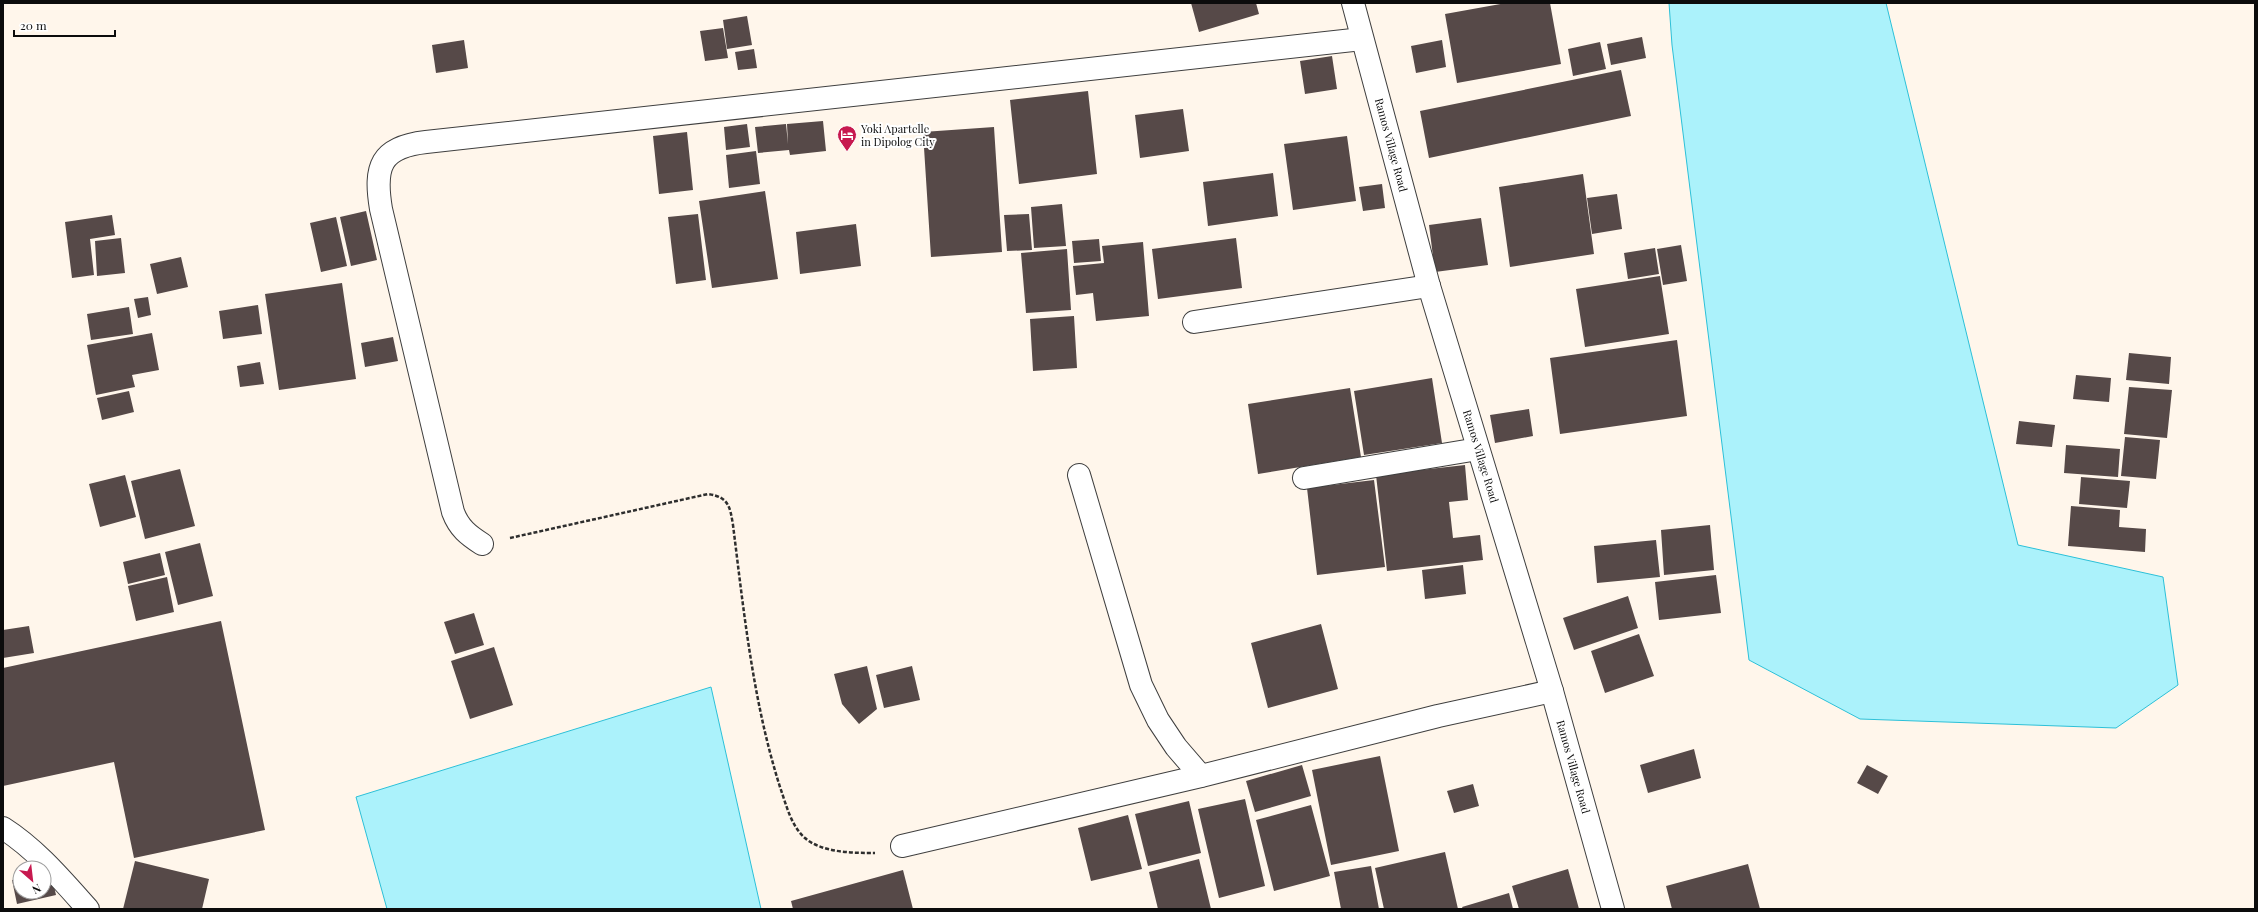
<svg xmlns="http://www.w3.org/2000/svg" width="2258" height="912" font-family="'Playfair Display',serif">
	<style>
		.water { fill: #abf2fb; stroke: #2cc0d8 }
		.building { fill: #564948 }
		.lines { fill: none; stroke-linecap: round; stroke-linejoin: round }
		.minor-casing { stroke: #3f3f3f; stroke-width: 24 }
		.path { stroke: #2e2e2e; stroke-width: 2.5; stroke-dasharray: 4 2; stroke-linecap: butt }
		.minor { stroke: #fff; stroke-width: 22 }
		.labels { text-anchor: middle; stroke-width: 4; stroke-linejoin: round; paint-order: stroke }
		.poi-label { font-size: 11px; fill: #0c0c0c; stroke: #fff; text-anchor: start }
		.street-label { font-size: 11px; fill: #0c0c0c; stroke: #fff }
	</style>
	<rect width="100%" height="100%" fill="#fff6eb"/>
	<!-- water -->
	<path class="water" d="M1669,3H1886L2018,545L2163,577L2178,685L2116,728L1860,719L1749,660L1672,45Z
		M711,687L761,909H387L356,797Z"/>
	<!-- building -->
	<path class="building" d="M1191,3H1256L1259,14L1199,32Z
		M1506,3H1550L1561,64L1457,83L1445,14Z
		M747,16L752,45L727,49L723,20Z
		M723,28L728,58L705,61L700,31Z
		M1642,37L1646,58L1611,65L1607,44Z
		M464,40L468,68L436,73L432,45Z
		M1442,40L1446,67L1416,73L1411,46Z
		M1600,42L1606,69L1573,76L1568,49Z
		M754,49L757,68L738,70L735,52Z
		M1332,56L1337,89L1305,94L1300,61Z
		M1621,70L1631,116L1429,158L1420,111Z
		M1088,91L1097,174L1019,184L1010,100Z
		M1183,109L1189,151L1140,158L1135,115Z
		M823,121L826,151L790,155L789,150L758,153L755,127L786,124L788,144L787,124Z
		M747,124L750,147L726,150L724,127Z
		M994,127L1002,252L931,257L923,132Z
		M687,132L693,190L659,194L653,136Z
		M1347,136L1356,201L1293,210L1284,144Z
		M756,151L760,184L729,188L726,155Z
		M1273,173L1278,216L1208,226L1203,182Z
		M1583,174L1594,254L1510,267L1499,187Z
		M1382,184L1385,208L1363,211L1359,187Z
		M765,191L778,279L712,288L699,201Z
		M1617,194L1622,229L1592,234L1587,198Z
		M1062,204L1066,246L1034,248L1031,207Z
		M366,211L377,260L351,266L340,217Z
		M698,214L706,280L676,284L668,217Z
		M1029,214L1032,250L1007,251L1004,215Z
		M112,215L115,235L90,239L94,275L72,278L65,222Z
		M336,217L347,266L321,272L310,223Z
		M1481,218L1488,265L1435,272L1429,225Z
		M856,224L861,266L800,274L796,232Z
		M121,238L125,273L97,276L95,241Z
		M1236,238L1242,288L1158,299L1152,249Z
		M1099,239L1101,261L1074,263L1072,241Z
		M1143,242L1149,316L1096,321L1093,293L1076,295L1073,266L1104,263L1102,246Z
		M1681,245L1687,281L1663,285L1657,249Z
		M1655,248L1659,274L1628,279L1624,253Z
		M1067,249L1071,310L1026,313L1021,253Z
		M181,257L188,287L157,294L150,264Z
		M1660,276L1669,334L1585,347L1576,289Z
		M342,283L356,379L279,390L265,294Z
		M148,297L151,315L138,318L134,299Z
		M258,305L262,334L223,339L219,311Z
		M129,307L133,334L91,340L87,314Z
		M1074,316L1077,368L1033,371L1030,319Z
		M152,333L159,370L132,375L135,387L96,395L87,345Z
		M393,337L398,361L365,367L361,343Z
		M1677,340L1687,416L1560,434L1550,358Z
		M2129,353L2171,357L2169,384L2126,380Z
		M260,362L264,384L240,387L237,366Z
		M2076,375L2111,378L2109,402L2073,399Z
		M1432,378L1442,443L1364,455L1354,391Z
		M2129,387L2172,390L2167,438L2124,434Z
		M1350,388L1361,457L1258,474L1248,404Z
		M129,391L134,412L102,420L97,398Z
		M1529,409L1533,436L1495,443L1490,415Z
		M2019,421L2055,425L2052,447L2016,444Z
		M2125,437L2160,440L2156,479L2121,476Z
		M2066,445L2120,449L2118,477L2064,473Z
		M1465,465L1468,500L1449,502L1453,538L1480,535L1483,560L1387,571L1376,475Z
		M180,469L195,526L145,539L131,481Z
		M125,475L136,517L100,527L89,484Z
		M2081,477L2130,481L2127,508L2079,504Z
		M1374,480L1385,567L1317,575L1307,488Z
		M2071,506L2120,510L2119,527L2146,529L2145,552L2068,546Z
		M1710,525L1714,570L1664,575L1661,530Z
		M1656,540L1660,577L1597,583L1594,546Z
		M200,543L213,596L178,605L165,552Z
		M160,553L165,575L128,584L123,562Z
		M1463,565L1466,594L1425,599L1422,570Z
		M1716,575L1721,613L1659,620L1655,582Z
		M167,577L174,612L136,621L128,586Z
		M1628,596L1638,628L1574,650L1563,618Z
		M474,613L484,645L455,654L444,622Z
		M221,621L265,830L134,858L114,762L3,786V668Z
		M1321,624L1338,689L1268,708L1251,643Z
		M29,626L34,653L3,658V630Z
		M1639,634L1654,676L1605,693L1591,651Z
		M494,647L513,705L470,719L451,661Z
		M867,666L877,709L859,724L842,704L834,674Z
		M912,666L920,700L884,708L876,675Z
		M1694,749L1701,778L1648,793L1640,765Z
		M1380,756L1399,851L1331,865L1312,770Z
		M1302,765L1311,796L1255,812L1246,781Z
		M1867,765L1888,776L1878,794L1857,783Z
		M1473,784L1479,806L1454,813L1447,791Z
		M1245,799L1265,886L1219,898L1198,809Z
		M1189,801L1201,853L1148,866L1135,814Z
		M1311,805L1330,876L1274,891L1256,820Z
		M1128,815L1142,869L1091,881L1078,828Z
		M1445,852L1458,909H1384L1375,868Z
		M1199,859L1211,909H1158L1149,872Z
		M135,861L209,879L202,909H123Z
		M1748,864L1760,909H1672L1666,886Z
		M1371,866L1379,909H1341L1334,872Z
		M1568,869L1579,909H1519L1512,886Z
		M903,870L913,909H793L791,901Z
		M51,873L56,895L17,904L12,880L20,879V892H44V874Z
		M1509,893L1513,909H1463L1462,907Z"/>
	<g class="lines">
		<defs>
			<g id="minor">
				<path id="s1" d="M1353,3L1429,286L1552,691L1613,909"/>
				<path d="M1194,322L1429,286"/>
				<path d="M1079,475L1141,685L1158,720L1176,747L1201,776"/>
				<path d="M1304,478L1478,449"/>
				<path d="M482,544C468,535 459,528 453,512L381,209C374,167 380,147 426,142L1362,39"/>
				<path d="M3,828C36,849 62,880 88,909"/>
				<path d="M902,846L1201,776L1438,716L1552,691"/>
			</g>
		</defs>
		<!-- minor casing -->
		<use href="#minor" class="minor-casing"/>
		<!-- path -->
		<path class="path" d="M510,538L708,494C729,497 730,507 733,525C744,613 753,702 780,787C786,804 791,826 805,838C822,853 854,853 875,853"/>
		<!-- minor -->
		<use href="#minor" class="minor"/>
	</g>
	<!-- icons -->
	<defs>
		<symbol id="hotel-pin" viewBox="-11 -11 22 30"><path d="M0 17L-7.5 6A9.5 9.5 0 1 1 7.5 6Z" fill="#c7194f" stroke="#fff"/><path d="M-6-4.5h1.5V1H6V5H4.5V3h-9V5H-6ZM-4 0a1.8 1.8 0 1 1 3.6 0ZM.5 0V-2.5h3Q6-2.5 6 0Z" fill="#fff"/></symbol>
	</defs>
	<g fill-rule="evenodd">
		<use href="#hotel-pin" x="836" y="124" width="22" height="30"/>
	</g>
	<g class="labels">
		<!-- poi labels -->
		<g class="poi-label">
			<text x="861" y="133">Yoki Apartelle<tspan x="861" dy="13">in Dipolog City</tspan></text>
		</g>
		<!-- street labels -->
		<g class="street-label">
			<text dy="4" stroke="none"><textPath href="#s1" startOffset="147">Ramos Village Road</textPath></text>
			<text dy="4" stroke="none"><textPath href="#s1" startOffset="471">Ramos Village Road</textPath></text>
			<text dy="4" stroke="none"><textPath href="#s1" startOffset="795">Ramos Village Road</textPath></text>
		</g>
	</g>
	<!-- border -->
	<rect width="2258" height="912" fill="none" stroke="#0c0c0c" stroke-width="8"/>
	<!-- north arrow -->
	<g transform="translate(32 880) rotate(152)"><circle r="19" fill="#ffffff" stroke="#9e9e9e"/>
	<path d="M0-3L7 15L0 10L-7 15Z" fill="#c7194f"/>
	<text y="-6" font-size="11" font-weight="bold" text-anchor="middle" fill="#0c0c0c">N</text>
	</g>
	<!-- scale -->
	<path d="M14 30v6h101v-6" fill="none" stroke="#0c0c0c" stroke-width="2"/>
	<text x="20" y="30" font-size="12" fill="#0c0c0c" stroke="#ffffff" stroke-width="3" paint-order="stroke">20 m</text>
</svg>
